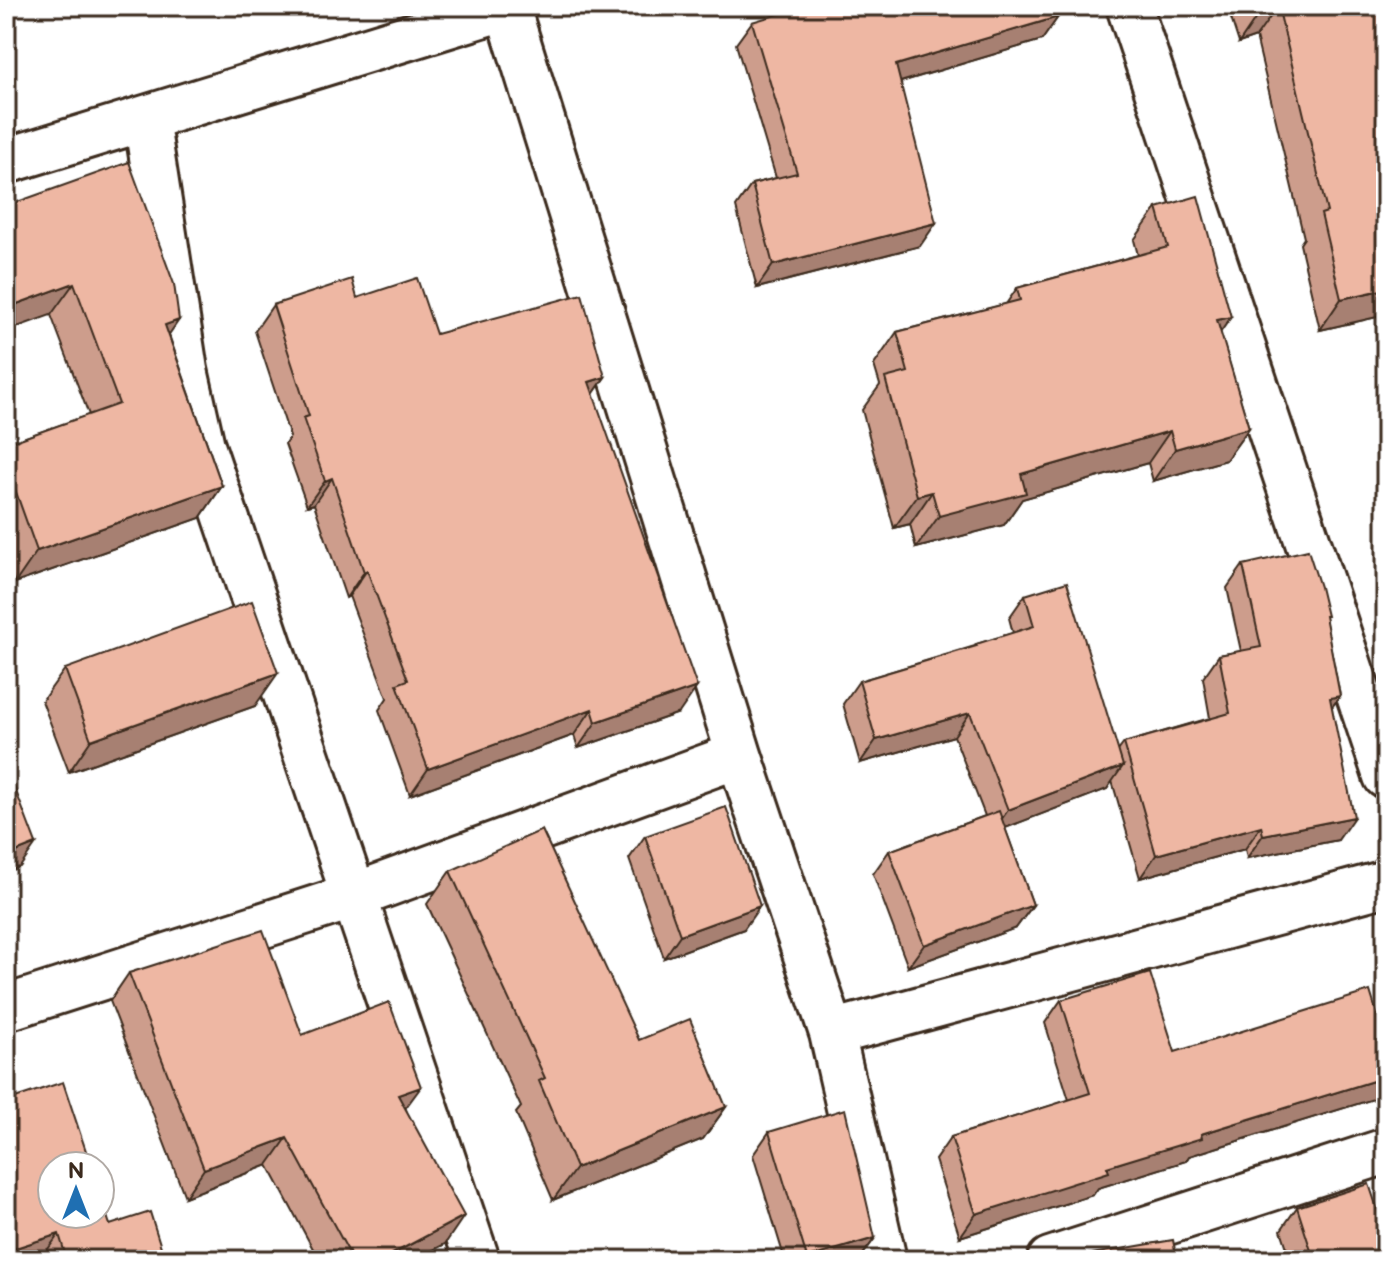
<svg xmlns="http://www.w3.org/2000/svg" width="1392" height="1266" font-family="'Balsamiq Sans',sans-serif">
	<style>
		.lines { fill: none; stroke-linecap: round; stroke-linejoin: round }
		.minor-casing { stroke: #3b2a1e; stroke-width: 50 }
		.minor { stroke: #fff; stroke-width: 44 }
		.wall { fill: #cd9d8c; stroke: #3b2a1e; stroke-width: 2 }
		.shaded-wall { fill: #a78072; stroke: #3b2a1e; stroke-width: 2 }
		.building { fill: #eeb7a3; stroke: #3b2a1e; stroke-width: 2 }
	</style>
	<rect width="100%" height="100%" fill="#fff"/>
	<filter id="ink" filterUnits="userSpaceOnUse"><feTurbulence type="fractalNoise" baseFrequency=".0125" numOctaves="2"/><feDisplacementMap in="SourceGraphic" scale="16" xChannelSelector="R" yChannelSelector="G"/><feConvolveMatrix kernelMatrix="1 2 1 2 8 2 1 2 1" color-interpolation-filters="sRGB"/></filter>
	<g filter="url(#ink)">
		<g class="lines">
			<defs>
				<path id="minor" d="M1129,6L1386,776
					M507,7L739,755L832,1033L884,1260
					M146,118L185,370L202,446L477,1260
					M6,161L510,6
					M6,1008L354,896L739,755
					M832,1033L1386,883
					M1050,1260L1386,1151"/>
			</defs>
			<!-- minor casing -->
			<use href="#minor" class="minor-casing"/>
			<!-- minor -->
			<use href="#minor" class="minor"/>
		</g>
		<!-- wall -->
		<path class="wall" d="M1227,6H1386V315L1320,330L1300,244L1304,238L1256,37L1239,43Z
			M1058,17L1042,40L901,82L920,246L757,288L736,207L752,184L776,178L736,44L752,22Z
			M6,206L169,335L222,486L200,518L15,583L6,559V444L89,415L51,315Z
			M1157,208L1231,317L1220,332L1249,428L1226,460L1153,481L1148,463L1022,499L1004,525L916,548L910,524L894,528L862,410L880,385L874,365L897,332L1006,304L1017,288L1138,255L1134,240Z
			M357,298L436,334L605,377L593,394L679,713L578,748L574,735L410,795L379,710L387,698L349,596L346,598L314,504L307,506L285,444L290,437L255,331L273,305Z
			M1243,565L1325,618L1340,696L1332,707L1338,840L1247,858L1245,849L1140,878L1112,781L1107,789L1005,828L1033,905L1016,928L908,967L873,874L889,851L985,816L954,736L860,763L843,704L859,681L975,646L976,644L1013,633L1009,618L1025,595L1118,751L1124,743L1210,718L1203,678L1219,655L1241,651L1227,588Z
			M65,669L255,706L69,772L42,701Z
			M645,836L744,929L664,958L629,859Z
			M450,871L639,1040L726,1107L703,1139L553,1200L516,1113L521,1107L427,904Z
			M129,973L302,1035L406,1109L445,1244L414,1260H319L268,1165L185,1197L110,1001Z
			M1061,1000L1175,1052L1386,1043V1088L1380,1097L1189,1156L1186,1161L1098,1188L1093,1195L960,1237L935,1160L951,1137L1069,1100L1045,1023Z
			M6,1101L110,1225L165,1260H6Z
			M769,1132L875,1238L859,1260H785L753,1155Z
			M1297,1207L1386,1260H1291L1281,1230Z"/>
		<!-- shaded-wall -->
		<path class="shaded-wall" d="M1278,6L1256,37L1239,43L1260,12Z
			M1058,17L1042,40L880,88L896,65Z
			M936,223L920,246L757,288L773,265Z
			M74,283L51,315L6,331V308Z
			M1386,289V315L1320,330L1341,299Z
			M1231,317L1209,349L1217,320Z
			M179,320L157,352L165,325Z
			M605,377L587,403L589,382Z
			M1249,428L1226,460L1153,481L1175,449Z
			M1170,431L1148,463L1022,499L1004,525L916,548L939,516L1021,474Z
			M332,478L314,504L307,506L325,481Z
			M222,486L200,518L15,583L37,551Z
			M932,492L910,524L894,528L917,496Z
			M367,570L349,596L346,598L364,572Z
			M278,673L255,706L69,772L91,740Z
			M697,687L679,713L578,748L596,722Z
			M1340,696L1323,719L1330,698Z
			M592,709L574,735L410,795L428,769Z
			M970,713L954,736L860,763L876,740Z
			M1123,766L1107,789L992,833L1008,810Z
			M1354,817L1338,840L1247,858L1263,835Z
			M1261,826L1245,849L1140,878L1156,855Z
			M36,844L20,867L6,872V856Z
			M1033,905L1016,928L908,967L924,945Z
			M760,906L744,929L664,958L680,935Z
			M1386,1077V1088L1380,1097L1189,1156L1186,1161L1098,1188L1093,1195L960,1237L976,1214L1201,1134Z
			M421,1087L401,1114L398,1095Z
			M726,1107L703,1139L553,1200L576,1168Z
			M287,1138L268,1165L185,1197L204,1169Z
			M464,1216L445,1244L414,1260H381Z
			M59,1234L40,1260H6V1251Z
			M875,1238L859,1260H806L807,1258Z"/>
		<!-- building -->
		<path class="building" d="M806,6H1055L1058,17L896,65L936,223L773,265L752,184L797,173L752,22Z
			M1259,6H1278L1260,12Z
			M1278,6H1386V289L1341,299L1321,214L1327,212Z
			M129,162L174,284L179,320L165,325L222,486L37,551L6,464V444L119,404L74,283L6,308V206Z
			M1198,196L1231,317L1217,320L1249,428L1175,449L1170,431L1021,474L1026,493L939,516L932,492L917,496L885,378L908,372L897,332L1020,300L1017,288L1168,247L1157,208Z
			M417,278L436,334L582,294L605,377L589,382L697,687L596,722L592,709L428,769L397,684L408,680L367,570L364,572L332,478L325,481L303,418L309,416L273,305L352,279L357,298Z
			M1308,550L1320,587L1327,616H1325L1340,696L1330,698L1354,817L1263,835L1261,826L1156,855L1124,743L1230,713L1219,655L1261,647L1243,565Z
			M1067,582L1123,766L1008,810L970,713L876,740L859,681L977,646L976,644L1034,626L1025,595Z
			M252,601L278,673L91,740L65,669Z
			M6,765L36,844L6,856Z
			M726,807L760,906L680,935L645,836Z
			M999,811L1033,905L924,945L889,851Z
			M542,830L639,1040L690,1019L726,1107L576,1168L539,1081L545,1078L450,871Z
			M263,930L302,1035L389,1002L421,1087L398,1095L464,1216L381,1260H353L287,1138L204,1169L129,973Z
			M1150,973L1175,1052L1370,991L1386,1043V1077L1201,1134L1202,1138L1107,1167L1109,1172L976,1214L951,1137L1090,1093L1061,1000Z
			M63,1082L91,1166H52V1214H100V1195L110,1225L150,1212L165,1260H67L59,1234L6,1251V1101Z
			M845,1109L875,1238L807,1258L769,1132Z
			M1369,1184L1386,1235V1260H1314L1297,1207Z
			M1173,1240L1177,1260H1057Z"/>
	</g>
	<!-- margin -->
	<rect width="1392" height="1266" fill="none" stroke="#fff" stroke-width="32"/>
	<rect x="16" y="16" width="1360" height="1234" fill="none" stroke="#3b2a1e" stroke-width="3" filter="url(#ink)"/>
	<!-- north arrow -->
	<g transform="translate(76 1190)"><circle r="38" fill="#ffffff" stroke="#b1aaa5" stroke-width="2"/>
	<path d="M0-6L14 30L0 20L-14 30Z" fill="#1f6fb2"/>
	<text y="-12" font-size="22" font-weight="bold" text-anchor="middle" fill="#3b2a1e">N</text>
	</g>
</svg>
